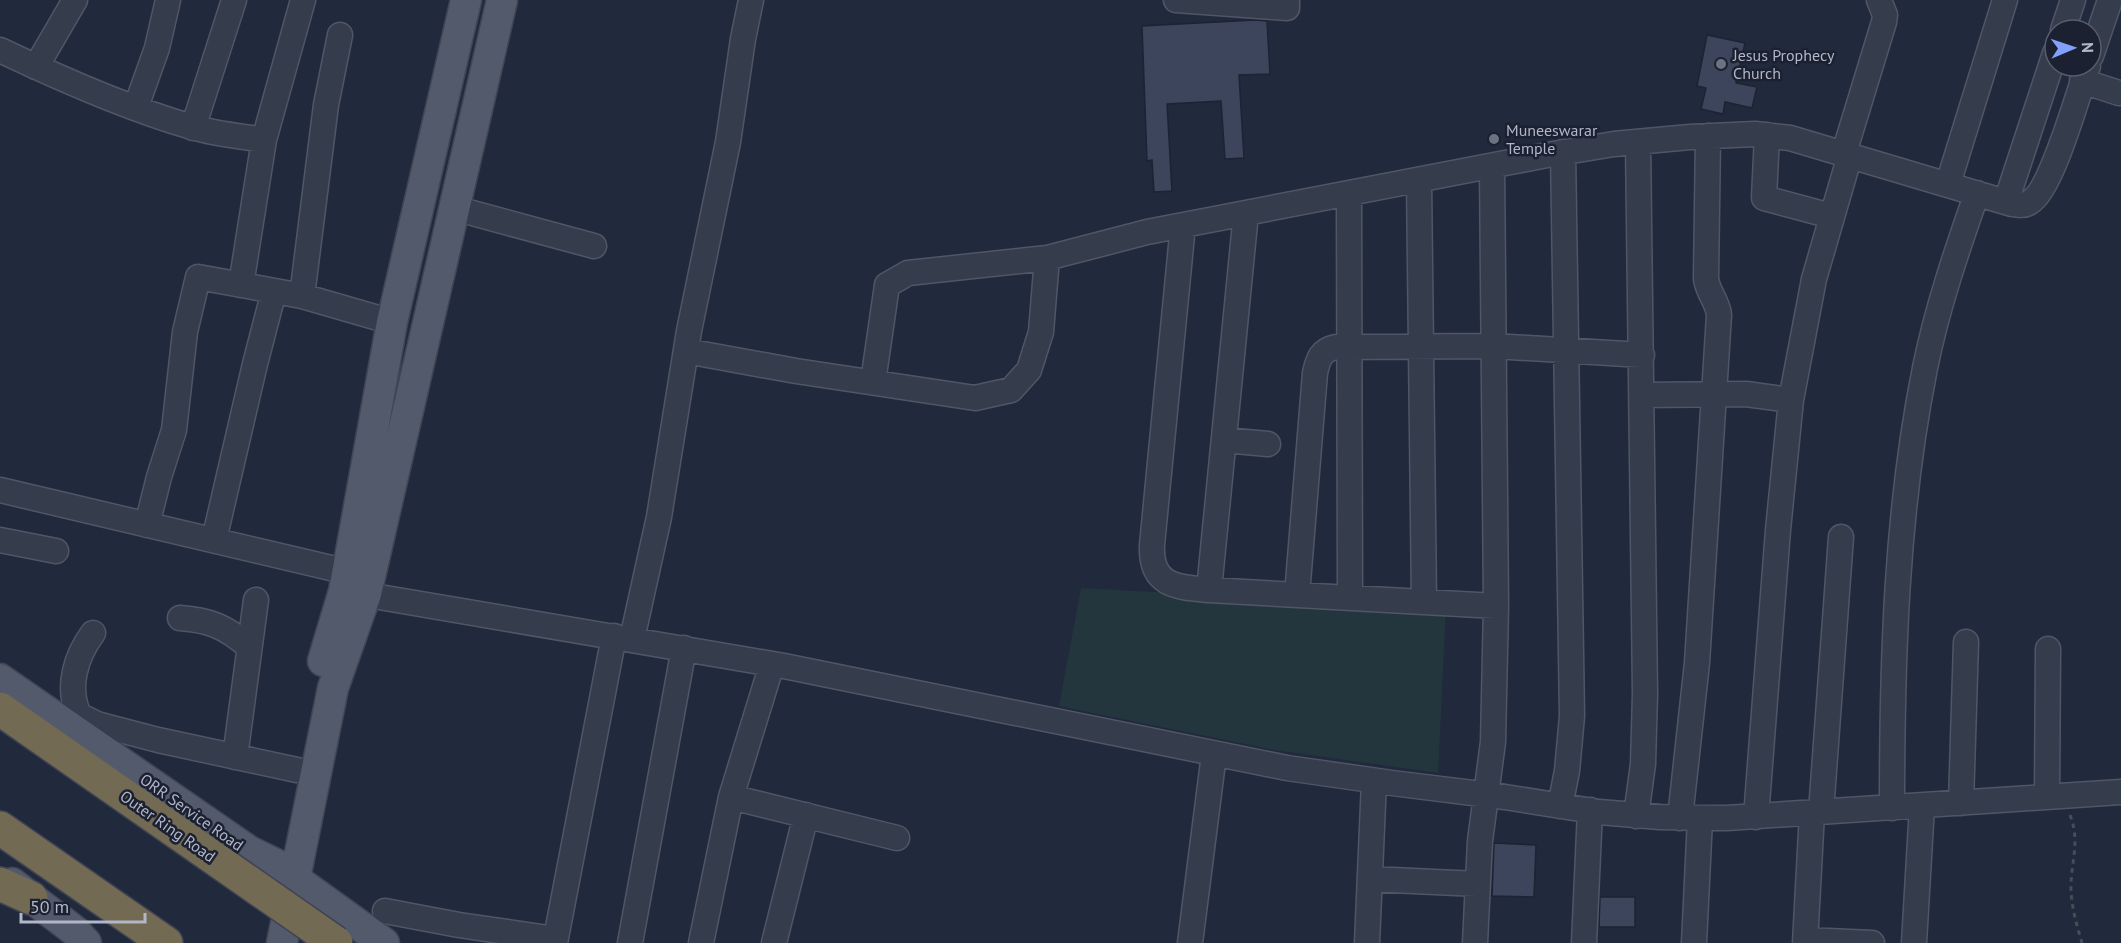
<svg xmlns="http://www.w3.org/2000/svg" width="2121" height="943" font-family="'PT Sans',sans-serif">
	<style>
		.green { fill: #23363d }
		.building { fill: #3d455c; stroke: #1d2333; stroke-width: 1.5 }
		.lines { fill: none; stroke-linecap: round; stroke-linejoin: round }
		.minor-casing { stroke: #515667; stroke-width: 27 }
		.major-casing { stroke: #3f4555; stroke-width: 33 }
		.highway-casing { stroke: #3e4354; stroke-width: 36 }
		.path { stroke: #3e5257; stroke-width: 3; stroke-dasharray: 4.5 4.5; stroke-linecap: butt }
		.minor { stroke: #353c4c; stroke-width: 24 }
		.major { stroke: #535a6c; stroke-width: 30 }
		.highway { stroke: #726a52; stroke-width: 33 }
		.highway-bridge-casing { stroke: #3e4354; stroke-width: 36; stroke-linecap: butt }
		.highway-bridge { stroke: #726a52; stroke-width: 33 }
		.worship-dot { fill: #6b7280; stroke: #1b2131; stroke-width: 2 }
		.labels { text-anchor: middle; stroke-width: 5; stroke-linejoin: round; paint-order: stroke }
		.poi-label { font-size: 16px; fill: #b1b6c8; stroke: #1b2131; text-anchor: start }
		.street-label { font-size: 16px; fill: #b1b6c8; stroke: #1b2131 }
	</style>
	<rect width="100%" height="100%" fill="#21293c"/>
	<!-- green -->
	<path class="green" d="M1081,588L1446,608L1438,773L1275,750L1059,706Z"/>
	<!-- building -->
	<path class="building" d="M1255,20L1267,21L1270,74L1239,75L1244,158L1225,159L1221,101L1167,104L1172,191L1154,192L1152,160L1147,161L1142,26Z
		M1707,35L1745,43L1736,83L1757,87L1752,108L1725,102L1723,114L1701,109L1706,88L1697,86Z
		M1494,843L1536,845L1534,897L1492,896Z
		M1600,897H1635V927H1599Z"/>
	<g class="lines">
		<defs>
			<path id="minor" d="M1176,0L1287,8V0
				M2063,30L2073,0
				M0,50C59,78 129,109 192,127C215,134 240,136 264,140
				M2091,56L2110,0
				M36,67L75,0
				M2082,81L2119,93
				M136,107L157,48L168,0
				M193,128L234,0
				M1767,135L1764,198L1831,216
				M1844,153L1884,22L1885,15L1879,0
				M1419,180L1424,602
				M1948,184L2005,0
				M1349,193L1350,598
				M2006,202L2055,53
				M454,208L594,246
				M1183,225L1152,545C1150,586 1176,587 1209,590L1496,606
				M241,285L264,140L303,0
				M302,296L326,105L340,35
				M686,351L796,371L975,398L1011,390L1029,370L1041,332L1047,258
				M873,382L887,285L908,273L1047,258L1147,232L1547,155L1614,144L1690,137L1755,134L1790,138L2012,204C2018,205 2025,206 2030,202C2052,190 2078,93 2088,66
				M1642,395L1746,394L1791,400
				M1224,440L1268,444
				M0,490L348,572
				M147,525L159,477L174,430L185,332L198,277L302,296L392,322
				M0,540L56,551
				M214,540L255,364L274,291
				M1209,590L1246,213
				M350,592L784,666L1287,768L1392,783L1505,797L1599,812L1660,817L1727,818L2121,792
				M1297,595L1315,373C1318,359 1321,350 1336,347L1494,346L1642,355
				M180,618C210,620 226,627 249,647
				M93,633C76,656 66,687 79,715L97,724L158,740L297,770
				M632,639L659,517L689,331L728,142L743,39L751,0
				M235,757L256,600
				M731,797L897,838
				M2047,797L2048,649
				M1961,803L1966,642
				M1560,806L1567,771L1572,716L1563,152
				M1892,808C1892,661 1896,512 1925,368C1937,308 1957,250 1977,193
				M1821,812L1841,537
				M1636,816L1643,764L1645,694L1638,142
				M1756,817L1778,530L1791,400L1814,279L1850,155
				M1680,818L1697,663L1719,315C1718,302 1708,293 1706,279L1708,136
				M1370,879L1478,884
				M385,911L459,925L555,939
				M1806,940L1872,943
				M555,943L614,636
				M630,943L684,648
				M701,943L731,797L772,664
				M774,943L806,815
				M1190,943L1214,754
				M1367,943L1374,781
				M1475,943L1480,841L1493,742L1496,606L1492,166
				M1584,943L1590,810
				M1694,943L1700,819
				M1805,943L1812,813
				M1914,943L1922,806"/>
			<path id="major" d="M323,661L344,591L392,322L466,0
				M0,679L249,851L280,866L295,879L384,943
				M12,883L75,931L86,943
				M282,943L333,688L366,594L502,0"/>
			<path id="highway" d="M0,709L201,849
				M0,828L166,943
				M0,884L31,898"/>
		</defs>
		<!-- minor casing -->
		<use href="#minor" class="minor-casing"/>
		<!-- major casing -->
		<use href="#major" class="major-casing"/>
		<!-- highway casing -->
		<use href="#highway" class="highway-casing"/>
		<!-- path -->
		<path class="path" d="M2070,815C2081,843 2070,864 2071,891C2072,909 2077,926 2082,943"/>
		<!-- minor -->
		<use href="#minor" class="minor"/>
		<!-- major -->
		<use href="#major" class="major"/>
		<!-- highway -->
		<use href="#highway" class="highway"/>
		<defs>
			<path id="highway-bridge" d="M201,849L336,943"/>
		</defs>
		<!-- highway-bridge casing -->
		<use href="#highway-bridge" class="highway-bridge-casing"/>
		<!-- highway-bridge -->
		<use href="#highway-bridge" class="highway-bridge"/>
	</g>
	<!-- markers -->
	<g class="worship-dot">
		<circle cx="1721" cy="64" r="6"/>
		<circle cx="1494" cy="139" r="6"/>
	</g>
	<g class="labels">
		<!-- poi labels -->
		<g class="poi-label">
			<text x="1733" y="61">Jesus Prophecy<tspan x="1733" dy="18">Church</tspan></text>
			<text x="1506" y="136">Muneeswarar<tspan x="1506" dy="18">Temple</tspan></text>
		</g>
		<!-- street labels -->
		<g class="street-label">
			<text transform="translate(192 812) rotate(35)" y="6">ORR Service Road</text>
			<text transform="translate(168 826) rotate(35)" y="6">Outer Ring Road</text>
		</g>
	</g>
	<!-- north arrow -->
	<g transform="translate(2073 48) rotate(88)"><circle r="28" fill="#1b2131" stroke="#575d6d" stroke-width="1.5"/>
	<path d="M0-4.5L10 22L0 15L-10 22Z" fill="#82a0fc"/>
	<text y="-9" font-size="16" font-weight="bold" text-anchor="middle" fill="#b1b6c8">N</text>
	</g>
	<!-- scale -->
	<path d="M21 913v9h124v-9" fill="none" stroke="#b1b6c8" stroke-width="3"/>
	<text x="30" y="913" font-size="18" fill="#b1b6c8" stroke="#1b2131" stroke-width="4.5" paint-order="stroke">50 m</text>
</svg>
